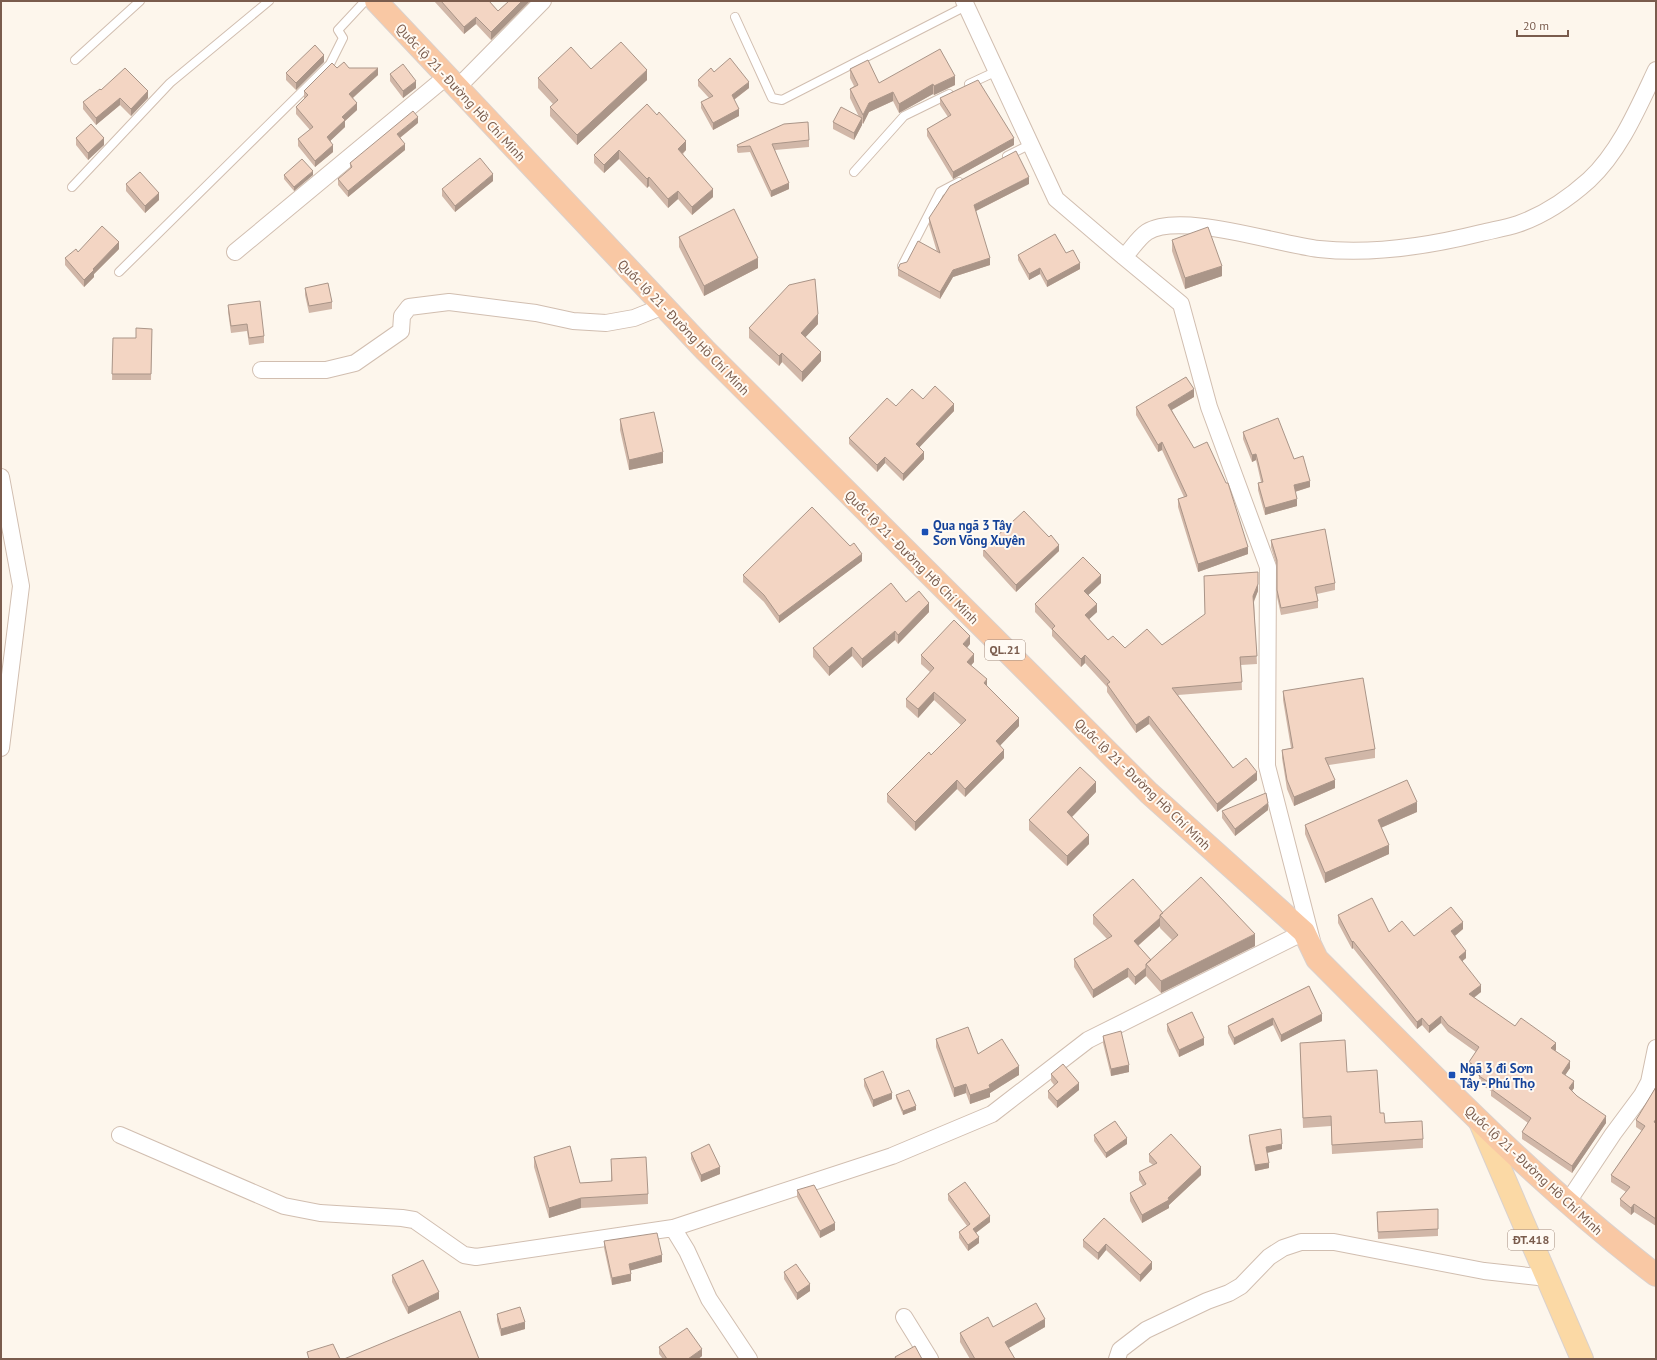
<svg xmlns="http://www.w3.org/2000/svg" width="1657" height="1360" font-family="'PT Sans',sans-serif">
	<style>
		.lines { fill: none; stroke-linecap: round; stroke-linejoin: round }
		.service-casing { stroke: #d1beb0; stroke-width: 10 }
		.minor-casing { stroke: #d1beb0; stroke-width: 18 }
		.primary-casing { stroke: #dad1cd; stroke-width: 24 }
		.trunk-casing { stroke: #dad1cd; stroke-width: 24 }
		.service { stroke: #fff; stroke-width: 8 }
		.minor { stroke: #fff; stroke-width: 16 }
		.primary { stroke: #fbd9a5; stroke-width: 22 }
		.trunk { stroke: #f9c8a4; stroke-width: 22 }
		.wall { fill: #d1b7a8; fill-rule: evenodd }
		.shaded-wall { fill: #aa9588 }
		.building { fill: #f3d5c3; stroke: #aa9588 }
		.transit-dot { fill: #1a4fb4; stroke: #fffaf3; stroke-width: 1.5 }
		.labels { text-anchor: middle; stroke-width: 4; stroke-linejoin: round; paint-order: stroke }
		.shield { fill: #fffaf3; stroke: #a28b7f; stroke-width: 1 }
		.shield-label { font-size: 12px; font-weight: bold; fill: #7a5c4d }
		.street-label { font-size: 13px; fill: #7a5c4d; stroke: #fffaf3 }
		.transit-label { font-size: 13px; font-weight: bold; fill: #164399; stroke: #fffaf3; text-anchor: start }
	</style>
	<rect width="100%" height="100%" fill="#fdf6ec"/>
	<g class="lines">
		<defs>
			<path id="service" d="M735,17L772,98L782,100L966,6
				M75,60L140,1
				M969,84L997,71
				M1007,156L1031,144
				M854,172L904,116L949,94
				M72,187L170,83L269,1
				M902,266L940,192L959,182
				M119,272L330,64L343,38L338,30L365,1"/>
			<path id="minor" d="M964,1L1056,199L1124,257L1181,304L1209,407L1268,567L1267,766L1312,941
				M457,88L543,1
				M235,252L446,77
				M1124,257C1131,250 1138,238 1147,232C1180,211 1280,245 1319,249C1374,255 1429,246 1481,233C1493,230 1506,228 1518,224C1544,215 1569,198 1589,180C1620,151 1638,108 1656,70
				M261,370H326L355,363L401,331L402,316L409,307L449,302L536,313L573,321L606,323L634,318L664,306
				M1,477L21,586L1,748
				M120,1135L284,1206L320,1213L402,1218L414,1220L464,1255L476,1257L673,1228L892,1156L992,1114L1088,1040L1304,932
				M1567,1203L1613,1134L1642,1095L1649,1082L1656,1048
				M673,1228L687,1251L709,1299L749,1359
				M904,1317L930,1359
				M1117,1359L1120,1350L1146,1330L1207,1301L1229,1293L1241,1286L1269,1257L1283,1248L1301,1242H1334L1484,1271L1547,1278"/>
			<path id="primary" d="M1480,1122L1582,1359"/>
			<path id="trunk" d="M376,1L705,350L1149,793L1304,932L1317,959C1426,1068 1533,1181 1656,1275"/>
		</defs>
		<!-- service casing -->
		<use href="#service" class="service-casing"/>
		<!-- minor casing -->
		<use href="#minor" class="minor-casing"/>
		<!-- primary casing -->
		<use href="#primary" class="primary-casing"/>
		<!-- trunk casing -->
		<use href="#trunk" class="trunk-casing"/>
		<!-- service -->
		<use href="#service" class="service"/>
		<!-- minor -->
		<use href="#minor" class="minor"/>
		<!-- primary -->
		<use href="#primary" class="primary"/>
		<!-- trunk -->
		<use href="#trunk" class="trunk"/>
	</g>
	<!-- wall -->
	<path class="wall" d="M434,1H489L498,11L509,1H530L491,40L476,24L464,34Z
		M324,62L296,90L286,80V73Z
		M337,68H349L378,75L353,98L357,110L345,121V127L330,141L333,152L315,167L298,146V139L310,130L296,114V107L305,99L304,98V91Z
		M591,69L647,80L577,145L550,116V107L553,104L538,88V78Z
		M850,69L879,83L955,85L934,95L933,94L899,113L893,101L869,112L863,124L862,123V125L854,140L833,129V122L859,117L850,98V89L854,86L850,78Z
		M714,72L749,88L734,100L739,116L713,130L701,108V102L709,98L698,86V80Z
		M390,74L416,88L403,98L390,81Z
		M101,90L148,98L131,116L120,105L96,125L83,109V102Z
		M940,98L1014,145L953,179L927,136V129L948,117L940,105Z
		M647,104L686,150L683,154L713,197L692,215L678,199L668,208L649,186L647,188L619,159L604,173L594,163V155Z
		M418,123L400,138L405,150L348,197L338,185V179L350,169V163Z
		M76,138L104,145L88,160L76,145Z
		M809,140V147L775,150L789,189L771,197L750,152L738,153L737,151V145Z
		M284,175H313L294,191L284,179Z
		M493,181L455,212L442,196V189Z
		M126,184L159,200L145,213L126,191Z
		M1029,184L976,211L990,265L953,277L940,299L898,276V269L937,252L929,225V218Z
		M679,237L758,268L704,296L679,247Z
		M1172,240L1222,276L1185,289L1172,251Z
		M119,249L94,274V277L84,287L65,265V258L78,252Z
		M1066,253L1080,269L1047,287L1040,274L1029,280L1018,260V255Z
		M305,288L332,302V309L309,313L305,295Z
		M228,305L264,336V343L249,345L247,331L231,333L228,312Z
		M818,324L805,337L821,361L802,382L782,362L779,366L749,338V328Z
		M152,329L151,380H112L113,338H136Z
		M1194,397L1172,410L1248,554L1198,572L1178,507V499L1184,497L1162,450L1158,452L1136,415V407Z
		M923,399L954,411L919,447L924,459L903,481L885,463L877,472L849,444V438L896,406Z
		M620,419L663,463L629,470L620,430Z
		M1243,432L1294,459L1310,487L1295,492L1297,506L1265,515L1258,490V483L1261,482L1256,460L1252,462L1243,439Z
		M1271,540L1335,583V590L1317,594L1318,601V608L1281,615L1277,597V567L1271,547Z
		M850,546L862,561L779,623L764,602L743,582V575Z
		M983,549L1059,551L1016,592L983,556Z
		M1258,572V591L1254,602L1257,664L1241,665L1242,690L1178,695L1233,768L1257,780L1217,812L1149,724L1136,733L1107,692V687L1085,663L1081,667L1052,636V630L1035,612V604L1101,583L1088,595L1097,612L1089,619L1108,640L1125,648L1162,645L1205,615L1204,576Z
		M906,602L929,612L898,644L895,640L862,668L852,656L829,676L813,657V648Z
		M970,644L967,648L974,662L971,665L1019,726L1000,745L1004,758L965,797L957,789L915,831L887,802V794L931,755L961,725L934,700L918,718L906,707V699L930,672L921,664V655Z
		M1283,691L1375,749V758L1329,765L1335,788L1294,806L1287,789L1282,758V750L1291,748L1283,700Z
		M1096,792L1072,817L1089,844L1067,866L1029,830V820Z
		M1268,810L1235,836L1222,818V811Z
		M1417,812L1381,828L1389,854L1325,883L1305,834V825Z
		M1163,913L1255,946L1161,993L1146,976L1135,985L1128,977L1093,998L1074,967V959L1107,939L1093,924V915ZM1160,926V928L1172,940L1151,960L1138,946Z
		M1338,915L1389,932L1414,936L1463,929L1455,936L1466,958L1462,961L1481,992L1474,998L1515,1026L1556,1050L1555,1051L1570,1068L1565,1075L1574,1088L1572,1091L1606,1123L1572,1173L1522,1139V1132L1528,1123L1491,1096V1091L1479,1083V1076L1469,1069V1062L1476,1052L1448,1032L1441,1023L1429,1033L1422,1025L1417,1029L1353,948L1352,949L1338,923Z
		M1309,986L1322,1021L1281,1042L1273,1025L1234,1045L1228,1033V1026Z
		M1167,1024L1204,1045L1179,1057L1167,1031Z
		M1103,1036L1129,1072L1111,1076L1103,1043Z
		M936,1039L978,1054L1019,1075L990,1093V1097L970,1104L966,1093L954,1097L936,1047Z
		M1300,1043L1347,1072L1380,1113L1385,1123L1423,1139V1148L1332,1154L1331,1126L1303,1128Z
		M1051,1074L1079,1090L1057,1108L1048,1098V1091L1054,1085L1051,1081Z
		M864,1079L892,1099L873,1107L864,1086Z
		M1656,1087V1226L1634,1212L1631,1215L1620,1206V1199L1626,1192L1611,1182V1175L1642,1131L1636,1127V1120Z
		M896,1095L916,1110L903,1115L896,1098Z
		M1094,1135L1127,1144L1106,1158L1094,1141Z
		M1249,1135L1282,1149L1267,1153L1269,1168L1255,1171L1249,1141Z
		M691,1153L720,1174L701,1182L691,1159Z
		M1149,1154L1201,1175L1169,1205V1208L1142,1223L1130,1201V1193L1143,1186L1139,1180V1172L1153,1165L1149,1162Z
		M534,1157L580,1183L611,1181V1159L648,1194V1204L581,1208L549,1218L534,1167Z
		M797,1190L835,1230L820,1238L797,1197Z
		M948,1194L990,1222L976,1233L979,1243L968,1251L959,1238V1232L967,1226L948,1200Z
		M1438,1209V1236L1378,1239L1377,1212Z
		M1104,1218L1152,1269L1140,1282L1106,1250L1098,1260L1083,1247V1240Z
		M604,1241L662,1262L631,1270V1281L612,1285L604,1248Z
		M784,1272L810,1291L797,1300L784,1279Z
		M392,1275L439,1299L408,1314L392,1282Z
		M497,1314L525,1329L501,1336L497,1321Z
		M993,1327H1045L1009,1348L1015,1359H970L960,1342V1333Z
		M659,1347L702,1356L698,1359H663L659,1354Z"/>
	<!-- shaded-wall -->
	<path class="shaded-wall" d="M522,1H530L491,40V32Z
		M476,17V24L464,34V27Z
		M324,55V62L296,90V83Z
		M378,68V75L349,101V94Z
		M647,70V80L577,145V135Z
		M955,76V85L934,95V86Z
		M416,81V88L403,98V91Z
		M749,82V88L732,101V95Z
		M933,84V94L899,113V104Z
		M148,91V98L131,116V109Z
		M893,92V101L869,112L863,124V115L869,103Z
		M120,98V105L96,125V118Z
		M357,103V110L345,121V127L327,144V137L342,117Z
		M739,109V116L713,130V123Z
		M418,117V123L397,140V134Z
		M862,118V125L854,140V133Z
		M104,138V145L88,160V153Z
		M1014,138V145L953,179V172Z
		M686,141V150L678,157V149Z
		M405,144V150L348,197V191Z
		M333,145V152L315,167V161Z
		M619,150V159L604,173V165Z
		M313,171V175L294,191V187Z
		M493,174V181L455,212V206Z
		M649,177V186L647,188V179Z
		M1029,177V184L974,212V205Z
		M789,183V189L771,197V191Z
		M713,189V197L692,215V207Z
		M678,191V199L668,208V199Z
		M159,193V200L145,213V206Z
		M119,242V249L94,274V277L84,287V280L93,269Z
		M758,258V268L704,296V286Z
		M990,258V265L953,277L940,299V292L953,270Z
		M1080,263V269L1047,287V281Z
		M1222,266V276L1185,289V278Z
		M1040,268V274L1029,280V274Z
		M818,314V324L801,342V333Z
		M821,352V361L802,382V372Z
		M782,353V362L779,366V356Z
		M1194,389V397L1168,412V405Z
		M954,404V411L916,451V444Z
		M1162,442V450L1158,452V445Z
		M663,452V463L629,470V460Z
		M924,452V459L903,481V474Z
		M1256,454V460L1252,462V455Z
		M885,457V463L877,472V465Z
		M1310,481V487L1294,492V485Z
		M1297,499V506L1265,515V508Z
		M1059,545V551L1016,592V585Z
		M1248,547V554L1198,572V564Z
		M862,554V561L779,623V616Z
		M1101,575V583L1084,599V591Z
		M1258,584V591L1253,603V596Z
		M929,603V612L898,644V635Z
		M1097,604V612L1085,623V615Z
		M895,631V640L862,668V659Z
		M970,636V644L963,652V644Z
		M852,647V656L829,676V667Z
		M974,654V662L967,670V662Z
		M1085,655V663L1081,667V659Z
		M987,679V688L984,683Z
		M934,692V700L918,718V709Z
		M1149,716V724L1136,733V725Z
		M1019,718V726L996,750V741Z
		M1004,750V758L965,797V789Z
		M1257,772V780L1217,812V804Z
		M957,780V789L915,831V822Z
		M1335,780V788L1294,806V797Z
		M1096,782V792L1067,822V812Z
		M1417,802V812L1378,829V820Z
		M1268,803V810L1235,836V829Z
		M1089,835V844L1067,866V856Z
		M1389,845V854L1325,883V873Z
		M1160,918V926L1134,949V941Z
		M1463,922V929L1451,939V931Z
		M1255,934V946L1161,993V981Z
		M1353,941V948L1352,949V942Z
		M1466,951V958L1459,964V957Z
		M1128,968V977L1093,998V990Z
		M1146,968V976L1135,985V977Z
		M1481,985V992L1469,1001V994Z
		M1322,1014V1021L1281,1042V1035Z
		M1441,1016V1023L1429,1033V1026Z
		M1273,1018V1025L1234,1045V1038Z
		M1422,1018V1025L1417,1029V1022Z
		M1204,1038V1045L1179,1057V1050Z
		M1556,1043V1050L1551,1056V1048Z
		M1570,1061V1068L1562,1080V1073Z
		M1129,1065V1072L1111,1076V1069Z
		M1019,1066V1075L990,1093V1097L970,1104V1095Z
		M1574,1081V1088L1569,1095V1088Z
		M1079,1083V1090L1057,1108V1101Z
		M966,1084V1093L954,1097V1088Z
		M892,1093V1099L873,1107V1100Z
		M916,1106V1110L903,1115V1111Z
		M1606,1116V1123L1572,1173V1166Z
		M1127,1138V1144L1106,1158V1153Z
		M1282,1144V1149L1266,1153V1147Z
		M1269,1163V1168L1255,1171V1165Z
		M720,1167V1174L701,1182V1175Z
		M1201,1167V1175L1169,1205V1208L1142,1223V1215L1168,1198Z
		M581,1198V1208L549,1218V1208Z
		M1634,1204V1212L1631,1215V1208Z
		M990,1216V1222L973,1235V1229Z
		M835,1223V1230L820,1238V1231Z
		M979,1237V1243L968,1251V1245Z
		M1106,1244V1250L1098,1260V1253Z
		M662,1255V1262L629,1271V1264Z
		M1152,1262V1269L1140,1282V1275Z
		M631,1274V1281L612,1285V1278Z
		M810,1284V1291L797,1300V1293Z
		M439,1292V1299L408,1314V1307Z
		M1045,1319V1327L1005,1350V1342Z
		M525,1322V1329L501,1336V1329Z
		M702,1349V1356L698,1359H688Z"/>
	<!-- building -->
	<path class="building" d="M441,1H489L498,11L509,1H522L491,32L476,17L464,27Z
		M621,42L647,70L577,135L550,107L558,100L538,78L571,47L591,69Z
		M315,45L324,55L296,83L286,73Z
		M940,49L955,76L934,86L933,84L899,104L893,92L869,103L863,115L850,89L858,85L850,69L868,60L879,83Z
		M730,58L749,82L732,95L739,109L713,123L701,102L713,96L698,80L711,68L714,72Z
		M344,62L349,68H378L349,94L357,103L342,117L345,120L327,137L333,145L315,161L298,139L313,127L296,107L308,95L304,91L332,63L337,68Z
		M403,64L416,81L403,91L390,74Z
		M125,68L148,91L131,109L120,98L96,118L83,102L100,89L101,90Z
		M978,80L1014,138L953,172L927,129L951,115L940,98Z
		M647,104L657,115L659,112L686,141L678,149L713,189L692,207L678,191L668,199L649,177L647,179L619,150L604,165L594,155Z
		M841,107L862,118L854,133L833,122Z
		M413,111L418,117L397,134L405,144L348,191L338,179L352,167L350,163Z
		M808,122L809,140L772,144L789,183L771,191L750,146L738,147L737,145L784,124Z
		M91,124L104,138L88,153L76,138Z
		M1016,151L1029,177L974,205L990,258L953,270L940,292L898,269L900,264L907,262L918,241L940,253L929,218L950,186Z
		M480,158L493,174L455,206L442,189Z
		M302,159L313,171L294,187L284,175Z
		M140,172L159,193L145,206L126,184Z
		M734,209L758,258L704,286L679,237Z
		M102,226L119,242L93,269L94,270L84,280L65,258L76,249L78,252Z
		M1208,227L1222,266L1185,278L1172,240Z
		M1055,234L1066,253L1073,250L1080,263L1047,281L1040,268L1029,274L1018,255Z
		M815,279L818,314L801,333L821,352L802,372L782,353L779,356L749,328L789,285Z
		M328,283L332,302L309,306L305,288Z
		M260,301L264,336L249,338L247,324L231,326L228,305Z
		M136,328L152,329L151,374H112L113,338H136Z
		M1186,377L1194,389L1168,405L1194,448L1207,442L1226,483H1228L1248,547L1198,564L1178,499L1187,496L1162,442L1158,445L1136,407Z
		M935,386L954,404L916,444L924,452L903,474L885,457L877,465L849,438L887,398L896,406L912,389L923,399Z
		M654,412L663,452L629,460L620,419Z
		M1278,418L1294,459L1303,456L1310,481L1294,485L1297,499L1265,508L1258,483L1263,482L1256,454L1252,455L1243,432Z
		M812,507L850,546L854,543L862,554L779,616L764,595L743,575Z
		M1024,511L1049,537L1051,535L1059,545L1016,585L983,549Z
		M1325,529L1335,583L1315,587L1318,601L1281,608L1277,590V560L1271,540Z
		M1083,557L1101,575L1084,591L1097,604L1085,615L1108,640L1113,636L1125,648L1147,629L1162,645L1205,614L1204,576L1258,572V584L1253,596L1257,656L1240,657L1242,682L1172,688L1233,768L1246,758L1257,772L1217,804L1149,716L1136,725L1107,684L1110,682L1085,655L1081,659L1052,629L1055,626L1035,604Z
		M891,583L906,602L919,591L929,603L898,635L895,631L862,659L852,647L829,667L813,648Z
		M954,620L970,636L963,644L974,654L967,662L987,679L984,683L1019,718L996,741L1004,750L965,789L957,780L915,822L887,794L929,752L931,755L966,720L934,692L918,709L906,699L934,668L921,655Z
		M1363,678L1375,749L1325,758L1335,780L1294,797L1287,780L1282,750L1293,748L1283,691Z
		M1080,767L1096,782L1067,812L1089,835L1067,856L1029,820Z
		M1407,780L1417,802L1378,820L1389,845L1325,873L1305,825Z
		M1266,793L1268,803L1235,829L1222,811Z
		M1201,877L1255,934L1161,981L1146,964L1178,935L1160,915Z
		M1133,879L1163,913L1160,915V918L1134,941L1151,960L1146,964V968L1135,977L1128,968L1093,990L1074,959L1112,936L1093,915Z
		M1372,898L1389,932L1402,921L1414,936L1451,907L1463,922L1451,931L1466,951L1459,957L1481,985L1469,994L1515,1026L1521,1018L1556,1043L1551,1048L1570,1061L1562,1073L1574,1081L1569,1088L1577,1096L1606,1116L1572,1166L1522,1132L1531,1118L1491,1089L1493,1085L1479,1076L1483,1072L1469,1062L1479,1047L1448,1025L1441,1016L1429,1026L1422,1018L1417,1022L1353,941L1352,942L1338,915Z
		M1309,986L1322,1014L1281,1035L1273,1018L1234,1038L1228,1026Z
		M1192,1012L1204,1038L1179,1050L1167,1024Z
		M968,1027L978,1054L1002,1039L1019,1066L989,1085L990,1088L970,1095L966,1084L954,1088L936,1039Z
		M1121,1031L1129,1065L1111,1069L1103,1036Z
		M1345,1040L1347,1072L1377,1070L1380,1113H1384L1385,1123L1422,1121L1423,1139L1332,1145L1331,1116L1303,1118L1300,1043Z
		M1063,1064L1079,1083L1057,1101L1048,1091L1058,1082L1051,1074Z
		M883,1071L892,1093L873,1100L864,1079Z
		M1656,1087V1119L1654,1122L1656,1123V1219L1634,1204L1631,1208L1620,1199L1630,1187L1611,1175L1645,1126L1636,1120Z
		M909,1090L916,1106L903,1111L896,1095Z
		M1115,1121L1127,1138L1106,1153L1094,1135Z
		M1281,1129L1282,1144L1266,1147L1269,1163L1255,1165L1249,1135Z
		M1171,1134L1201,1167L1168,1198L1169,1200L1142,1215L1130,1193L1146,1184L1139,1172L1157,1163L1149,1154Z
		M709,1144L720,1167L701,1175L691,1153Z
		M570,1146L580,1183L612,1181L611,1159L646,1157L648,1194L581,1198L549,1208L534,1157Z
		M965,1182L990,1216L973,1229L979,1237L968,1245L959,1232L970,1224L948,1194Z
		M814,1185L835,1223L820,1231L797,1190Z
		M1438,1209V1229L1378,1232L1377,1212Z
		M1104,1218L1152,1262L1140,1275L1106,1244L1098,1253L1083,1240Z
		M657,1233L662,1255L629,1264L631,1274L612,1278L604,1241Z
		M423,1260L439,1292L408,1307L392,1275Z
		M796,1264L810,1284L797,1293L784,1272Z
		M1036,1303L1045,1319L1005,1342L1015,1359H975L960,1333L988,1317L993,1327Z
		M520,1307L525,1322L501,1329L497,1314Z
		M460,1311L479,1359H344Z
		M687,1328L702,1349L688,1359H667L659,1347Z
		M333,1344L340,1359H309L307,1352Z
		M915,1346L922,1359H896L895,1357Z"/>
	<!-- markers -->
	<g class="transit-dot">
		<rect x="921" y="528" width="8" height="8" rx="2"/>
		<rect x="1448" y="1071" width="8" height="8" rx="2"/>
	</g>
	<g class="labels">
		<!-- shield labels -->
		<g class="shield">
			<rect x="985" y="640" width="40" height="20" rx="3"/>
			<rect x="1508" y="1230" width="46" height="20" rx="3"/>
		</g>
		<g class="shield-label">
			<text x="1005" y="654">QL.21</text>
			<text x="1531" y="1244">ĐT.418</text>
		</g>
		<!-- street labels -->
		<g class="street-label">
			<text transform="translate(461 92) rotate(47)" y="5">Quốc lộ 21 - Đường Hồ Chí Minh</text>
			<text transform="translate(684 327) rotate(46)" y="5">Quốc lộ 21 - Đường Hồ Chí Minh</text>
			<text transform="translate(912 557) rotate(45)" y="5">Quốc lộ 21 - Đường Hồ Chí Minh</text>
			<text transform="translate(1143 784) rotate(44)" y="5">Quốc lộ 21 - Đường Hồ Chí Minh</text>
			<text transform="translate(1534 1170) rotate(43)" y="5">Quốc lộ 21 - Đường Hồ Chí Minh</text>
		</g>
		<!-- transit labels -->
		<g class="transit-label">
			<text x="933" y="530">Qua ngã 3 Tây<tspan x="933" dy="15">Sơn Võng Xuyên</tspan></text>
			<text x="1460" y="1073">Ngã 3 đi Sơn<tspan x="1460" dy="15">Tây - Phú Thọ</tspan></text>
		</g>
	</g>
	<!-- border -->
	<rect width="1657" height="1360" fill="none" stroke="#7a5c4d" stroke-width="4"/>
	<!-- scale -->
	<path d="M1517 30v6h51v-6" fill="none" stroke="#7a5c4d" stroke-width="2"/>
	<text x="1523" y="30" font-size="12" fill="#7a5c4d" stroke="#fffaf3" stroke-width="3" paint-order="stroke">20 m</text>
</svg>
